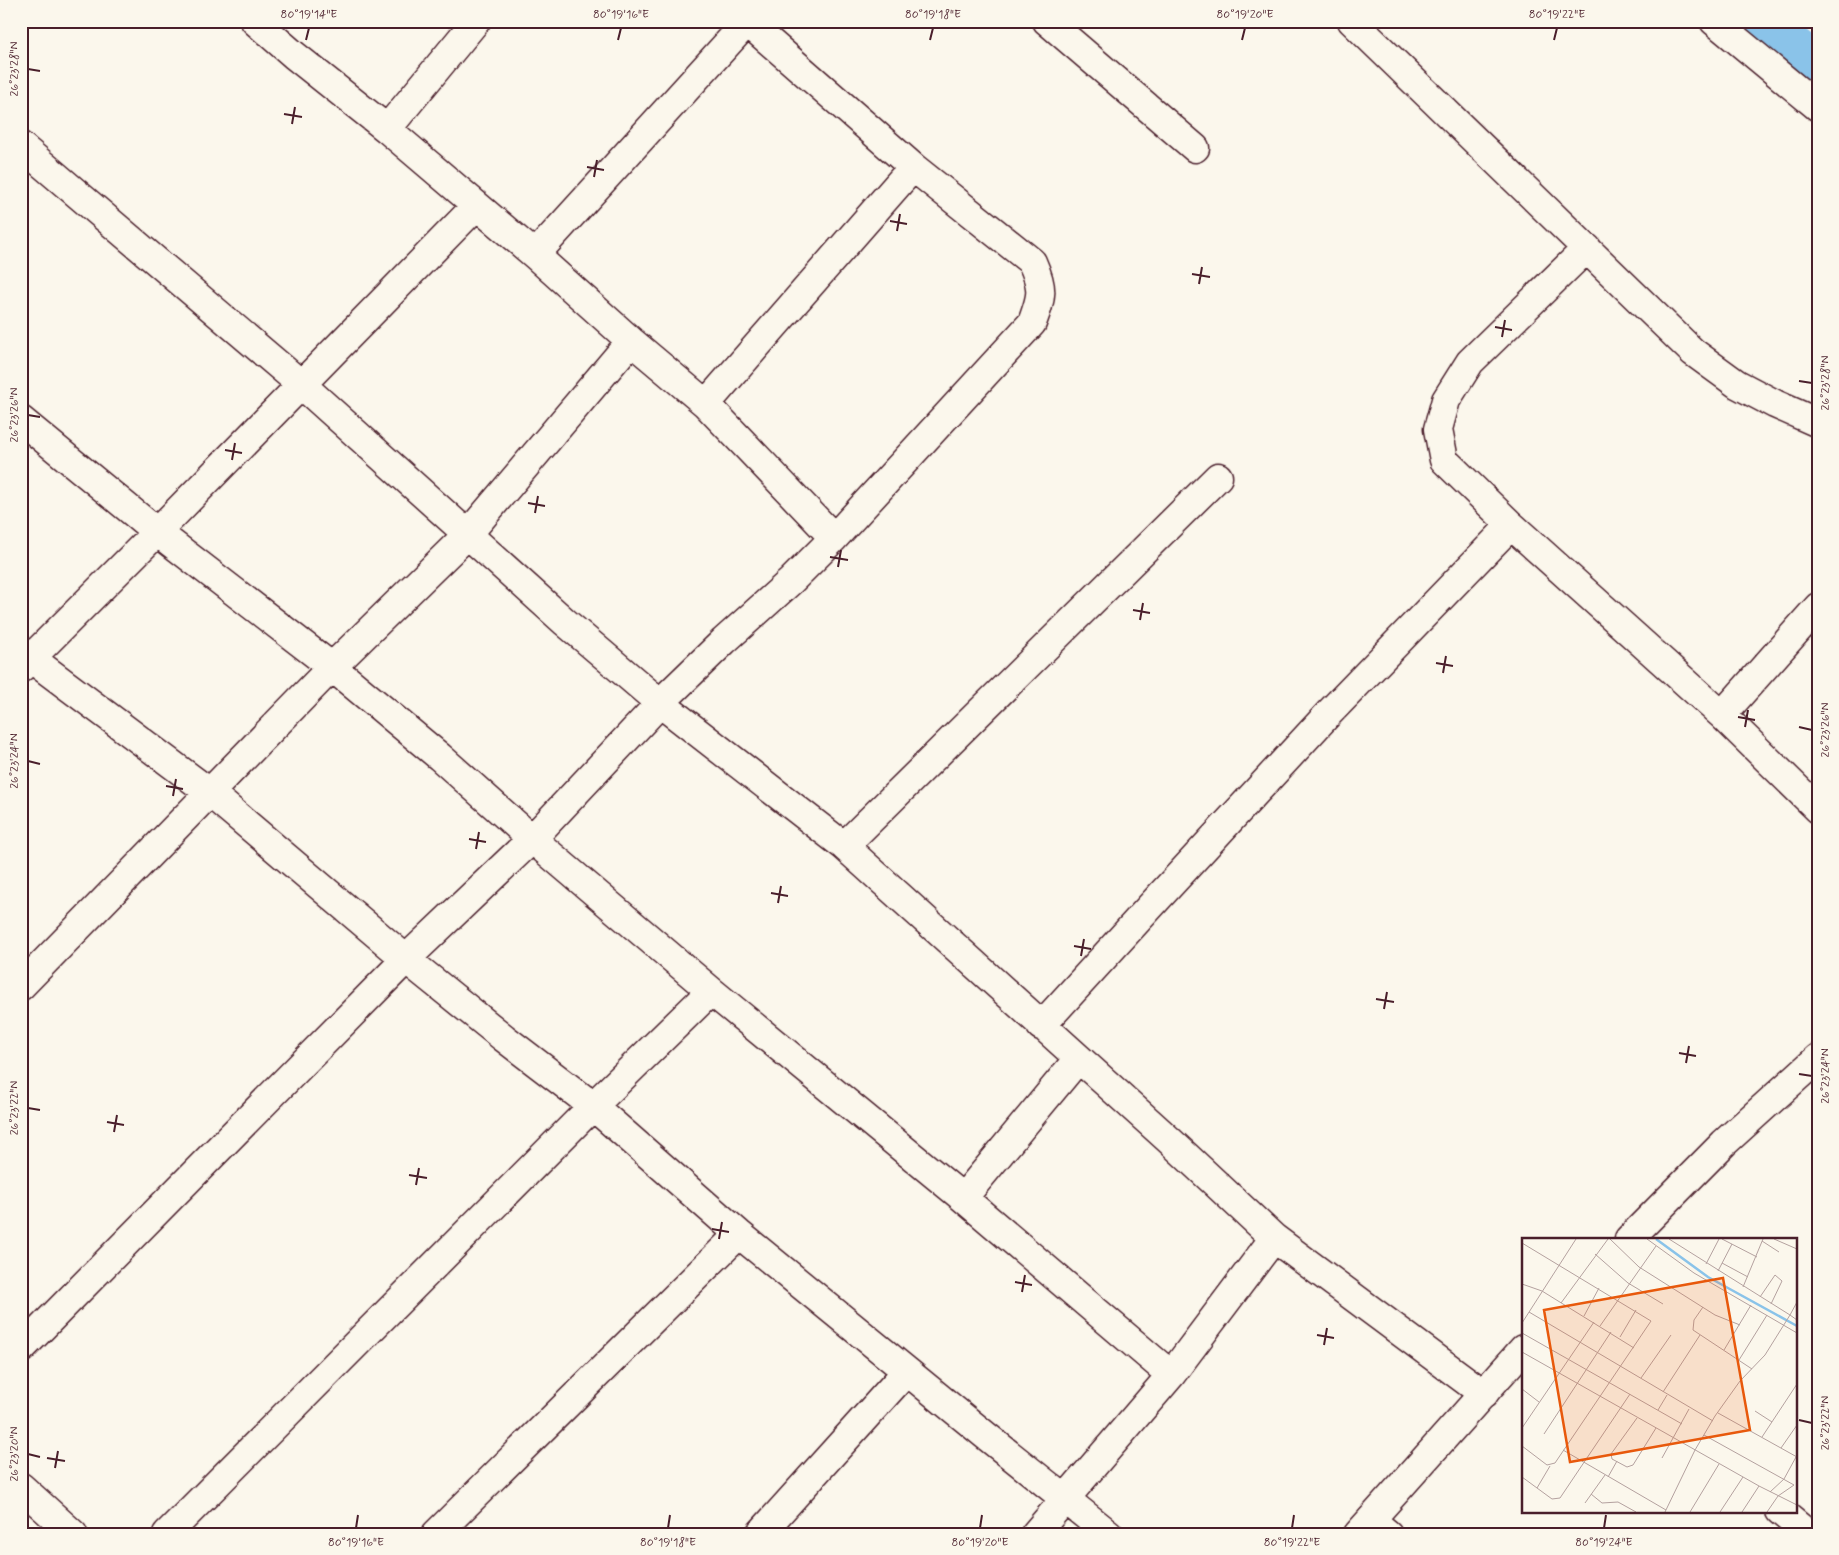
<svg xmlns="http://www.w3.org/2000/svg" width="1839" height="1555" font-family="Mynerve,sans-serif">
	<style>
		.lines { fill: none; stroke-linecap: round; stroke-linejoin: round }
		.canal { stroke: #8ac3e9; stroke-width: 39 }
		.street-casing { stroke: #4a1f2b; stroke-width: 31 }
		.secondary-casing { stroke: #4a1f2b; stroke-width: 31 }
		.street { stroke: #fbf7ec; stroke-width: 28 }
		.secondary { stroke: #fbf7ec; stroke-width: 28 }
		.ticks { fill: none; stroke: #4a1f2b; stroke-width: 2 }
		.inset-river { fill: none; stroke: #8ac3e9; stroke-width: 2.5 }
		.inset-road { fill: none; stroke: #b4a19f; stroke-width: 1 }
		.view { fill: #e8590c; fill-opacity: 0.15; stroke: #e8590c; stroke-width: 2.5 }
		.inset-edge { fill: none; stroke: #4a1f2b; stroke-width: 2.5 }
		.neatline { fill: none; stroke: #4a1f2b; stroke-width: 2 }
		.ticks-label { font-size: 12px; text-anchor: middle; fill: #4a1f2b }
	</style>
	<rect width="100%" height="100%" fill="#fbf7ec"/>
	<filter id="ink" filterUnits="userSpaceOnUse"><feTurbulence type="fractalNoise" baseFrequency=".02" numOctaves="2"/><feDisplacementMap in="SourceGraphic" scale="10" xChannelSelector="R" yChannelSelector="G"/><feConvolveMatrix kernelMatrix="1 2 1 2 8 2 1 2 1" color-interpolation-filters="sRGB"/></filter>
	<g filter="url(#ink)">
		<g class="lines">
			<!-- canal -->
			<path class="canal" d="M1763,21L1818,64"/>
			<defs>
				<path id="street" d="M255,21L294,55L387,129L535,255L631,341L706,404L834,538
					M1047,21L1195,148
					M1352,21L1693,352L1737,384L1775,404L1818,423
					M1714,21L1818,107
					M387,129L476,21
					M21,146L302,385L565,622L660,703L844,846L1168,1139L1274,1238L1484,1394
					M1587,248L1470,362L1446,400L1438,429L1444,460L1511,525L1722,715L1818,809
					M535,255L748,21
					M706,404L913,167
					M21,420L157,532L332,667L440,757L532,839L711,991L963,1198L1171,1375
					M21,651L209,792L406,959L504,1038L593,1106L739,1234L985,1435L1109,1534
					M21,668L157,532L476,206
					M1722,715L1818,607
					M844,846L1218,477
					M21,986L332,667L468,534L631,341
					M1041,1026L1158,898L1330,712L1511,525
					M963,1198L1078,1059
					M21,1349L406,959L532,839L660,703L724,641L791,581L834,538L1032,323C1042,296 1044,289 1032,262L913,167L746,21
					M21,1487L73,1534
					M1780,1511L1808,1534
					M1371,1520L1388,1534
					M167,1534L593,1106L711,991
					M436,1534L739,1234
					M760,1534L906,1372
					M1035,1534L1171,1375L1274,1238"/>
				<path id="secondary" d="M1629,1239L1724,1143L1818,1058
					M1358,1534L1523,1349"/>
			</defs>
			<!-- street casing -->
			<use href="#street" class="street-casing"/>
			<!-- secondary casing -->
			<use href="#secondary" class="secondary-casing"/>
			<!-- street -->
			<use href="#street" class="street"/>
			<!-- secondary -->
			<use href="#secondary" class="secondary"/>
		</g>
	</g>
	<!-- ticks -->
	<path class="ticks" d="M306,40L309,28M618,40L621,28M930,40L933,28M1242,40L1245,28M1554,40L1557,28M28,69L40,71M284,114L302,117M292,124L295,107M587,167L604,170M594,177L597,160M890,221L907,224M897,231L900,214M1192,274L1210,277M1199,284L1202,267M1495,327L1512,330M1502,337L1505,320M1799,381L1812,383M28,415L40,417M225,450L242,453M232,460L235,443M528,503L545,506M535,513L538,496M830,557L848,560M838,567L841,550M1133,610L1150,613M1140,620L1143,603M1436,663L1453,666M1443,673L1446,656M1738,717L1755,720M1745,727L1748,710M1799,727L1812,730M28,761L40,764M166,786L183,789M173,796L176,779M469,839L486,842M476,849L479,832M771,893L788,896M778,903L781,886M1074,946L1091,949M1081,956L1084,939M1376,999L1394,1002M1384,1009L1387,992M1679,1053L1696,1056M1686,1063L1689,1046M1799,1074L1812,1076M28,1108L40,1110M107,1122L124,1125M114,1132L117,1115M409,1175L427,1178M416,1185L419,1168M712,1229L729,1232M719,1239L722,1222M1015,1282L1032,1285M1022,1292L1025,1275M1317,1335L1334,1338M1324,1345L1327,1328M1799,1420L1812,1423M28,1454L40,1457M47,1458L65,1461M55,1468L58,1451M356,1528L358,1515M668,1528L670,1515M980,1528L982,1515M1292,1528L1294,1515M1604,1528L1606,1515"/>
	<!-- overview -->
	<g transform="translate(1522 1238)">
		<rect width="275" height="275" fill="#fbf7ec"/>
		<path class="inset-river" d="M134,1L186,39L275,88"/>
		<path class="inset-road" d="M88,1L117,29L193,77L218,87M125,1L172,35L275,95M200,1L235,19M252,1L275,11M240,3L257,14M0,5L129,83L33,225L25,227L0,208M73,16L106,45L141,66M200,25L226,39M184,26L197,1M196,33L210,6M0,46L20,53L112,110M221,49L241,1M238,59L253,37L260,43L249,66M275,64L268,77L275,82M39,65L86,1M181,69L172,82L171,92L230,131M7,74L191,183M62,78L77,50M0,85L54,1M78,88L134,8M0,95L160,186M98,99L114,72M202,112L229,67M0,114L237,248L275,267M217,122L245,77M119,140L149,97M0,151L17,164M141,154L178,97M136,172L145,157M233,173L250,184M196,175L275,219M115,180L89,216L90,221L105,229L111,227L134,190M0,190L72,84M22,196L89,94M182,197L272,247M240,199L275,146M259,210L275,187M41,212L144,272M140,220L167,171M0,239L30,261L38,260L108,156M86,239L95,223M15,250L28,228M248,254L262,241L274,219M69,256L80,265L96,264L114,274M63,265L83,237M143,274L173,212L193,178L218,143L243,117L268,77L147,1M168,274L197,226M198,274L221,239M220,274L237,248M245,274L256,258L272,247"/>
		<path class="view" d="M201,40L228,192L48,224L22,72Z"/>
		<rect width="275" height="275" class="inset-edge"/>
	</g>
	<!-- margin -->
	<rect width="1839" height="1555" fill="none" stroke="#fbf7ec" stroke-width="55"/>
	<rect x="28" y="28" width="1784" height="1500" class="neatline"/>
	<g class="ticks-label">
		<text x="309" y="18">80°19'14"E</text>
		<text x="621" y="18">80°19'16"E</text>
		<text x="933" y="18">80°19'18"E</text>
		<text x="1245" y="18">80°19'20"E</text>
		<text x="1557" y="18">80°19'22"E</text>
		<text transform="translate(14 69) rotate(-90)" y="4">26°23'28"N</text>
		<text transform="translate(1825 383) rotate(-90)" y="4">26°23'28"N</text>
		<text transform="translate(14 415) rotate(-90)" y="4">26°23'26"N</text>
		<text transform="translate(1825 730) rotate(-90)" y="4">26°23'26"N</text>
		<text transform="translate(14 761) rotate(-90)" y="4">26°23'24"N</text>
		<text transform="translate(1825 1076) rotate(-90)" y="4">26°23'24"N</text>
		<text transform="translate(14 1108) rotate(-90)" y="4">26°23'22"N</text>
		<text transform="translate(1825 1423) rotate(-90)" y="4">26°23'22"N</text>
		<text transform="translate(14 1454) rotate(-90)" y="4">26°23'20"N</text>
		<text x="356" y="1546">80°19'16"E</text>
		<text x="668" y="1546">80°19'18"E</text>
		<text x="980" y="1546">80°19'20"E</text>
		<text x="1292" y="1546">80°19'22"E</text>
		<text x="1604" y="1546">80°19'24"E</text>
	</g>
</svg>
